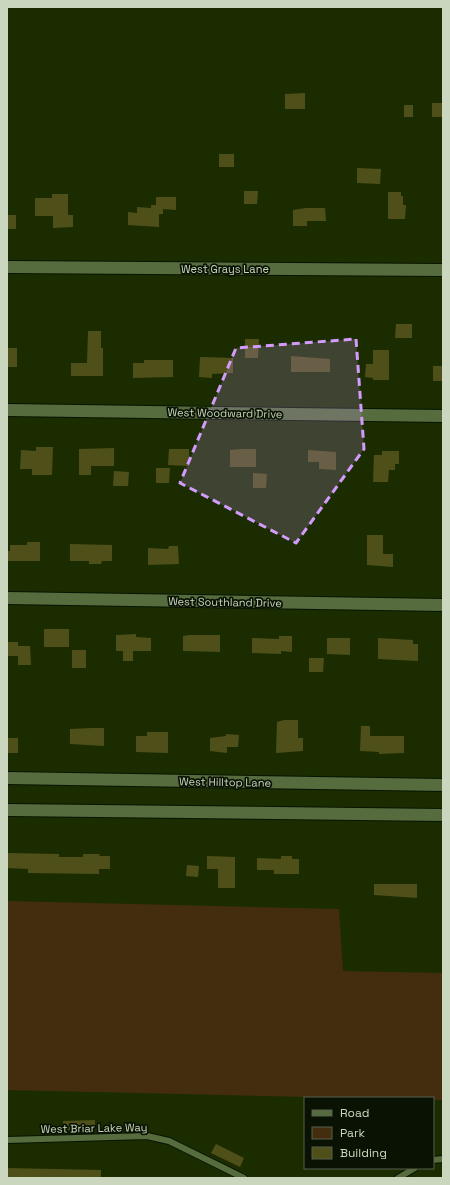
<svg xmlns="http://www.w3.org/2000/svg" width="450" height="1185" font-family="'Space Grotesk',sans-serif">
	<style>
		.green { fill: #442d0f }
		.building { fill: #4f4f19 }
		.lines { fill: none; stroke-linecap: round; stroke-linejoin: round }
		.service-casing { stroke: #071400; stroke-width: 8 }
		.minor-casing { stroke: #071400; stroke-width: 14 }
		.service { stroke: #566c3e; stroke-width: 6 }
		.minor { stroke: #566c3e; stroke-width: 12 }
		.marked { fill: #d39cfc; fill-opacity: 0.2; stroke: #d39cfc; stroke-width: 3; stroke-dasharray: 8 5; stroke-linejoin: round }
		.labels { text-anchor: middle; stroke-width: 3.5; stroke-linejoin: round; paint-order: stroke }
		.street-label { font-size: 11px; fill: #cad7be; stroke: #0a1303 }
	</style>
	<rect width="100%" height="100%" fill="#1b2d00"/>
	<!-- green -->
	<path class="green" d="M7,901L339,909L343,971L443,973V1100H433V1098H350L7,1090Z"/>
	<!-- building -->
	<path class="building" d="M305,93V109H285V94Z
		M432,103H443V117H432Z
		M404,105H413V117H404Z
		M219,154H234V167H219Z
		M357,168L381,169L380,184L357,183Z
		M244,191H258L257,204H244Z
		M388,192H401V196H403V205H406L405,219H388Z
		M52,194H68V215H73V227L53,228V216H35V198H52Z
		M156,197H176V210L163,209V214H159V227L128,225V212L137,213V207L151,208V205H156Z
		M306,208H325L326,221H307V226H293V210Z
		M7,215H16V229H7Z
		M396,324H412V338H395Z
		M88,331H101V348H103V376H71V363H87Z
		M245,339H259L258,358H245Z
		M7,348H17V367H7Z
		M373,350H389V380H373V378L365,377L366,364H373Z
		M291,356L330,359V372H291Z
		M200,357L233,358V373L212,374V378L199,377Z
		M144,360H173V377L133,378V363H144Z
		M433,366H443V381H433Z
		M36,447H53L52,475H32V469H20L21,450L36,451Z
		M114,448V466H91V475H79V449Z
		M169,449H189V466L168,465Z
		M241,449H256V467H230V450Z
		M308,450L336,452V470L319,469V462H308Z
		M382,451H399V464H395V470H389L388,482H373L374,455H382Z
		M156,468H170L169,483H156Z
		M114,471L129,472L128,486H113Z
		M253,473L267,474L266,488H253Z
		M367,535H383V554H393V567L367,565Z
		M27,542H40V561H7V551H10V545H27Z
		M70,544L112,545V561H102L101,564H89V561H70Z
		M169,546H178L179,564L148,565V548L168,549Z
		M44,629H69V647H44Z
		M136,634V637L151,638V651H133V661H123V651H116V635Z
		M189,635H220V652L183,651V636Z
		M279,636H292V652L281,651V654L252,653V638L279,639Z
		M327,638H350V655L327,654Z
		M378,638L413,640V644H418V661L378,659Z
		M7,642H18V646H30L31,665H18V656H7Z
		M72,650H86V668H72Z
		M309,658H324L323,672H309Z
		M284,720H298V738H303V751L276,753L277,722Z
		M361,726H370V736H404V753L379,754V752L360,751Z
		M92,728H104V746L70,744V729Z
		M147,732H168V753L136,752V736H147Z
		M226,734L239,735L238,747H227V753L210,751V738L226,736Z
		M7,738H18V753H7Z
		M7,853L59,854V857H83V854H100L99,856H110V869H99V874L28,873V869L7,868Z
		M207,856L235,857V888H218V869H207Z
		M281,856H292V859H299V874H274V870H257V858L281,859Z
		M187,865L199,866L198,877L186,876Z
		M374,884H417V898L374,895Z
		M95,1120V1129L63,1130V1121Z
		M216,1144L244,1158L240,1167L211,1153Z
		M7,1168L101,1170V1178H7Z"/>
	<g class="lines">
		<defs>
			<path id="service" d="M7,1140L147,1136L169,1141L244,1178
				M433,1160L443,1159
				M398,1178L415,1168"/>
			<path id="minor" d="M7,267L443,270
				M7,410L443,416
				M7,598L443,605
				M7,778L443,785
				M7,810L443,815"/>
		</defs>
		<!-- service casing -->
		<use href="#service" class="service-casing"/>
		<!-- minor casing -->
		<use href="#minor" class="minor-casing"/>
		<!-- service -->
		<use href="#service" class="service"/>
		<!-- minor -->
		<use href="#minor" class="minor"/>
	</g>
	<!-- marked area -->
	<path class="marked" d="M356,339L364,449L296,543L180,483L236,348Z"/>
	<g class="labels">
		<!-- street labels -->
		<g class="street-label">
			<text x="225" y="273">West Grays Lane</text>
			<text transform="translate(225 413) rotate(1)" y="4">West Woodward Drive</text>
			<text transform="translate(225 602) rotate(1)" y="4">West Southland Drive</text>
			<text transform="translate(225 782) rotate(1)" y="4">West Hilltop Lane</text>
			<text transform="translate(94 1128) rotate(-1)" y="4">West Briar Lake Way</text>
		</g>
	</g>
	<!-- border -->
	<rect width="450" height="1185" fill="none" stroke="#cad7be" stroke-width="16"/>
	<!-- legend -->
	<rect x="304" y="1097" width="130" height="72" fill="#0a1303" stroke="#57614e"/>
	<rect x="312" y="1110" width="20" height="6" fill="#566c3e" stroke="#57614e"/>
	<text x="340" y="1117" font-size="12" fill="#cad7be">Road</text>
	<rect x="312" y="1127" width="20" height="12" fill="#442d0f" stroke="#57614e"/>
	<text x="340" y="1137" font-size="12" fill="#cad7be">Park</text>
	<rect x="312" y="1147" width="20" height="12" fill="#4f4f19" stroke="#57614e"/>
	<text x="340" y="1157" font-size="12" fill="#cad7be">Building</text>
</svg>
